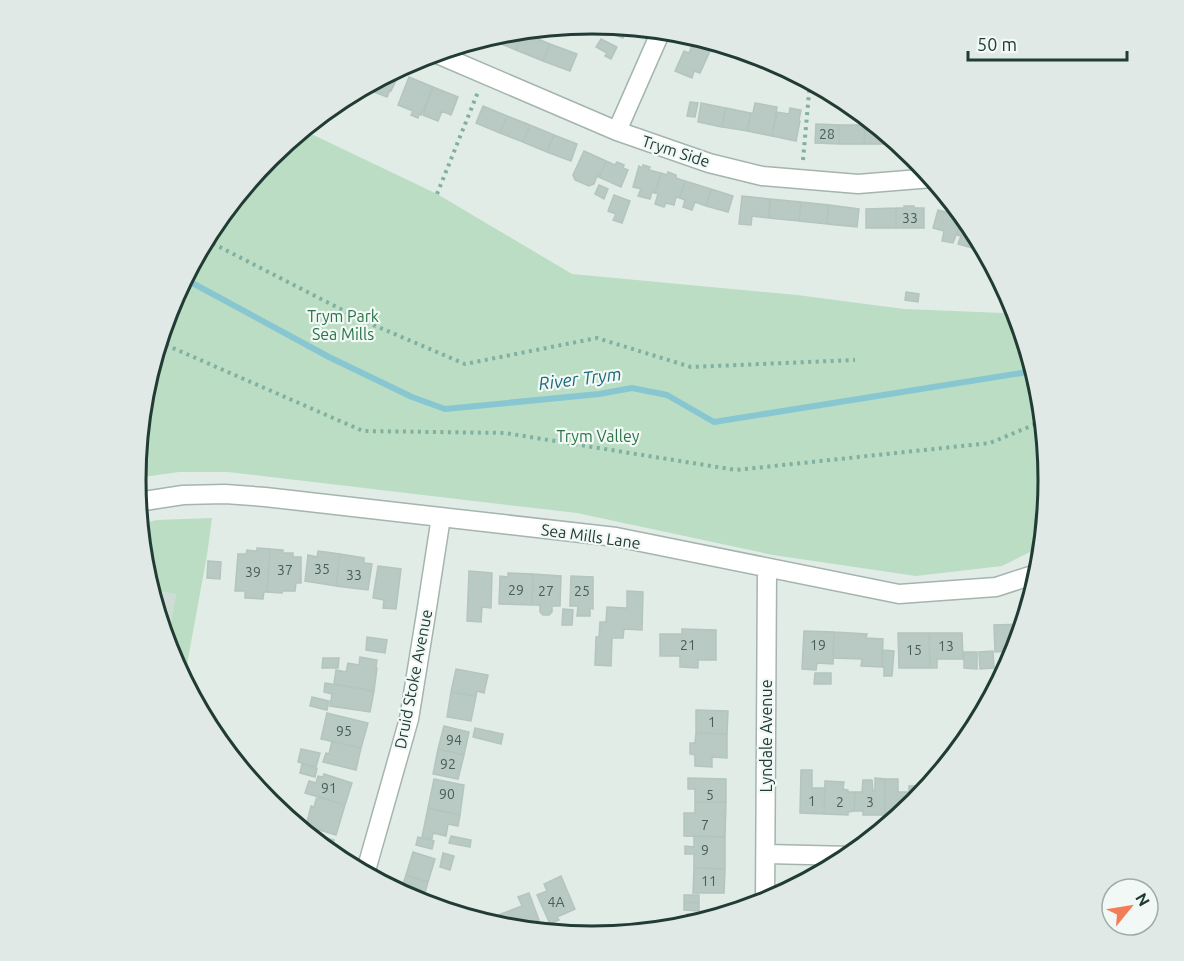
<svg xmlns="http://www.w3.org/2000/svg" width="1184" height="961" font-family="Ubuntu,sans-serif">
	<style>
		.built { fill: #cfdcd6 }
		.green { fill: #baddc3 }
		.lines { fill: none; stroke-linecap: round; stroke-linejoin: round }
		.stream { stroke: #88c7d1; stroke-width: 6 }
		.building { fill: #b9c9c3; stroke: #b3c5be; stroke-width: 1.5 }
		.street-casing { stroke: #a4b4ae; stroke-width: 21 }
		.path { stroke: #81b0a1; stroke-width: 4; stroke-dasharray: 3 4.5; stroke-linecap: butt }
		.street { stroke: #fff; stroke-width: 18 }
		.labels { text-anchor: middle; stroke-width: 4.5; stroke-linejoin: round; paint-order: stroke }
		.number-label { font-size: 14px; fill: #475f58 }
		.street-label { font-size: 16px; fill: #213c35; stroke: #f1f8f5 }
		.park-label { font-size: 16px; fill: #2b7447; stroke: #f1f8f5 }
		.water-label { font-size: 18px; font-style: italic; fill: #1b6a79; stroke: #f1f8f5 }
		.rim { fill: none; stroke: #213c35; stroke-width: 3 }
	</style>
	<rect width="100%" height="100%" fill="#e1ece7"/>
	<!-- built -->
	<path class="built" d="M150,590L176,594L167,646Z"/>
	<!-- green -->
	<path class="green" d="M303,130L437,194L572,274L797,295L904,309L1003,313L1015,309L1040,392L1048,481L1042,546L1002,566L916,576L773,555L577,513L228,472H179L136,478L144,391L170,305L213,227L269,157Z
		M212,518L207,555L184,681L170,655L167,646L176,594L150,590L144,569L140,524L157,520Z"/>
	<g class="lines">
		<!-- stream -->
		<path class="stream" d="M185,279L329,357L412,397L445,409L599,394L632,388L667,395L714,422L1034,371"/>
	</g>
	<!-- building -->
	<path class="building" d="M601,25L631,28L628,34L625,33L623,38L605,31L607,27Z
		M519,31L523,33L516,50L489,39L490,37L503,33Z
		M523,33L550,44L543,61L516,50Z
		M695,37L713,42L710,51L693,43Z
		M601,39L617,47L611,59L605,56L607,53L596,47Z
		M693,43L710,51L700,73L694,71L692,78L675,71L684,51L689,53Z
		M550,44L577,54L570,71L543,61Z
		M394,71L399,74L391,91L390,90L387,97L372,91L375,85L371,83Z
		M409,77L433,87L421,115L419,114L418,118L411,115L413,111L398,105Z
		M433,87L458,97L451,115L442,111L438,121L423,115Z
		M690,102L698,103L695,117L687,116Z
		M701,103L726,108L722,127L698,122Z
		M755,103L777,107L772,136L747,131L751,113H753Z
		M483,106L507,116L500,133L476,123Z
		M726,108L751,113L747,131L722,127Z
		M790,108L801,110L799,120L800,121L796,141L772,136L777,112L789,114Z
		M507,116L530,125L523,142L500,133Z
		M870,121L892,139V144H864L865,125H870Z
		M816,124L839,125V144L815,143Z
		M530,125L554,135L547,152L523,142Z
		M839,125H865L864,144H839Z
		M554,135L577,144L571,161L547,152Z
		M584,151L606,161L599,177L597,176L594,184L589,186L575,180L573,175Z
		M606,161L615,165L617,162L624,165L623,168L628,170L621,187L599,177Z
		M643,165L650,167L649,170L661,173L655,193L652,192L650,199L638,196L641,189L633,187L639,166L642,168Z
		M668,172L676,175V178L685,181L680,198L676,197L674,205L666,203L664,207L655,204L658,194L655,193L661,173L667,175Z
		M685,181L711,189L706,206L695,202L692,210L683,207L685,200L680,198Z
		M599,185L608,189L604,199L595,194Z
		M711,189L733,196L728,212L706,206Z
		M614,195L630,201L622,223L613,220L616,214L608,211Z
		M742,196L770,199L769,218L752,216L751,225L739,224Z
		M770,199L801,202L799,221L769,218Z
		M801,202L829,205L827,224L799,221Z
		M829,205L859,209L857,227L827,224Z
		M904,206H914V208H924V228H896V208H904Z
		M896,208V228H866V209Z
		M938,210L962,216L957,235H956L953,243L942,241L944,231L933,228Z
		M962,216L972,227L979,240L976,249L958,244L961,236L957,235Z
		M906,292L919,294L918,302L905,300Z
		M257,548L270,549L267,592H264L263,599L245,598V591H235L238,554H246L247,550L257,551Z
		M270,549L283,550V553H293V557H301V583H296L295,591H283L282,593L267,592Z
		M318,551L340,554L336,586L305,581L308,555L317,557Z
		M340,554L364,558V563L372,564L368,590L336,586Z
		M208,561L221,562L220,579L207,578Z
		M378,566L401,569L396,609L383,608L384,600L373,598Z
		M469,571L492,573L491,608L482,607L481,622L467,621Z
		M508,573L533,574L532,605L499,604L500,576L508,577Z
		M533,574L561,576L560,606H552V612L549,615H543L540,612V605H532Z
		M571,576L593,577V609L590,608V616H577L578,606H570Z
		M627,591L643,592L642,630L624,629L623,638H612L611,666L595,665L596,637H599L600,622H606L607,607L627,608Z
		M563,609L573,610L572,625H562Z
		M1023,624L1011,660L1010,651L995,652L994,625Z
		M682,629L716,630V660H698V668L680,667V656H660V634H682Z
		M804,631L834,632L833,664L817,663L816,670L802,669Z
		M834,632L867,634L866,638L883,639L882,667L861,666L862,659L833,658Z
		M898,633H929L930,668H899Z
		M929,633H962L963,659H937V668H930Z
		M367,637L387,640L385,653L366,650Z
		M883,650L894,651L892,676H884V667H882Z
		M993,651L994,668L980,669L979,652Z
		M964,652H977V669L964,668Z
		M360,657L377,660L376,667L377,668L374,691L334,684L336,670L346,672L348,663L359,665Z
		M323,658H339L338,668H322Z
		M456,669L488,675L484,693L477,691L476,696L451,692Z
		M815,673H831V684H814Z
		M325,683L374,691L370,712L330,706L332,694L324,692Z
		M451,692L476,696L471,721L447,717Z
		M312,697L329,701L327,710L310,706Z
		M696,710L728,711L727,734L696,733Z
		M327,713L368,723L361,748L321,739Z
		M444,726L469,732L464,755L438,749Z
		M475,728L503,734L501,744L473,737Z
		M696,733L727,734V758L712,757V767L695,766V755L690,754V743H695Z
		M332,741L361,748L356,770L323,762L326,753L329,754Z
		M301,749L320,753L316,767L298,762Z
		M438,749L464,755L458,779L433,774Z
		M302,764L317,768L315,777L300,773Z
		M801,770H812V788H825L824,814L800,813Z
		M324,774L352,783L345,805L305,793L309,781L316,783L318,776L323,777Z
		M688,778L726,779V802H695V789H688Z
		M875,778L885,779V815H863V811H854L855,792H862L863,780H872L873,791H875Z
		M434,779L464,785L460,815L428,808Z
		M885,779H898V792H909V786H919V799L900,815H885Z
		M825,781L844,782L843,789L848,790V792H855L854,811L848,812V815L824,814Z
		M317,796L345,805L336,835L306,826L311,806L314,807Z
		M695,802H726L725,837L684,836V813H695Z
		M428,808L460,815L458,826L448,824L446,836L433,833L432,839L422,837Z
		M307,834L314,836V834L334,840L330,853Z
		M451,836L471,840L470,847L449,843Z
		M694,836L725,837V869L694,868V854H685V846L694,847Z
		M418,837L434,841L432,849L416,845Z
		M413,852L435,859L428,882L406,875Z
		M443,853L454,856L450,870L440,867Z
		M694,868L725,869L724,893H693Z
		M406,875L428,882L422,904L400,893Z
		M561,876L575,909L557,917L559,920L550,924L537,895L547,891L544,884Z
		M529,893L539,920L527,925L528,928L522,930L507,929L501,914L522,906L518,897Z
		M684,895H699V903L684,902Z
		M684,902L699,903V911L684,910Z
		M501,914L507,929L480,921Z
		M687,914H723V915L687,926Z"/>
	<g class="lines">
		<defs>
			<path id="street" d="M435,53L617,131L709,163L762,176L858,184L932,178
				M617,131L661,31
				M138,502L183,495L225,494L265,497L616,537L899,594L996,587L1039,573
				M766,854L851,856
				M365,874L409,719L426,614L441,517
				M765,903L767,568"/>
		</defs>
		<!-- street casing -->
		<use href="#street" class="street-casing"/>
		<!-- path -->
		<path class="path" d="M803,160L810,82
			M943,192L949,199
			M437,194L478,92
			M206,240L364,321L465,364L597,338L691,367L855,360
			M159,342L363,431L505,433L736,470L990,443L1043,421"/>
		<!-- street -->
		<use href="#street" class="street"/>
	</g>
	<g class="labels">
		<!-- number labels -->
		<g class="number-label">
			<text x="827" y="139">28</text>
			<text x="910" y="223">33</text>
			<text x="322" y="574">35</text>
			<text x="285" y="575">37</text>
			<text x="253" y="577">39</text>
			<text x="354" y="580">33</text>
			<text x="516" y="595">29</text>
			<text x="546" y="596">27</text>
			<text x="582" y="596">25</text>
			<text x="688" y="650">21</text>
			<text x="818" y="650">19</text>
			<text x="946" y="651">13</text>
			<text x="914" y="655">15</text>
			<text x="712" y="727">1</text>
			<text x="344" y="736">95</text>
			<text x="454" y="745">94</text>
			<text x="448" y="769">92</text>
			<text x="329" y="793">91</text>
			<text x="447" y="799">90</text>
			<text x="710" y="800">5</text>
			<text x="812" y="806">1</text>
			<text x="840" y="807">2</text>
			<text x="870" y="807">3</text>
			<text x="705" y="830">7</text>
			<text x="705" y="855">9</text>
			<text x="709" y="886">11</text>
			<text x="556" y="907">4A</text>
		</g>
		<!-- street labels -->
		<g class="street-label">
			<text transform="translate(676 151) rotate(18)" y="6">Trym Side</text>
			<text transform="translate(591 536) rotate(8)" y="6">Sea Mills Lane</text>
			<text transform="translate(413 679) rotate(-79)" y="6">Druid Stoke Avenue</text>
			<text transform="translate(766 736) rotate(-90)" y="6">Lyndale Avenue</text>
		</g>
		<!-- park labels -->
		<g class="park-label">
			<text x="343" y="322">Trym Park<tspan x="343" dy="18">Sea Mills</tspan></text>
			<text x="598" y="442">Trym Valley</text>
		</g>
		<!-- water labels -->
		<g class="water-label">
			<text transform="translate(580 379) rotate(-7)" y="6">River Trym</text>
		</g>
	</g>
	<!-- crop -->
	<path d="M0 0H1184V961H0ZM146 480a446 446 0 1 1 892 0a446 446 0 1 1-892 0Z" fill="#e0e9e6" fill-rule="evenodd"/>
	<path class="rim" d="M146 480a446 446 0 1 1 892 0a446 446 0 1 1-892 0Z"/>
	<!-- north arrow -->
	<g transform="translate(1130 907) rotate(60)"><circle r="28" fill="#f1f8f5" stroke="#9eada8" stroke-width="1.5"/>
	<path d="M0-4.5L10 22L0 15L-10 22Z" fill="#f37d58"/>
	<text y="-9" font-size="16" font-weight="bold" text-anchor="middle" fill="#213c35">N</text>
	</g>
	<!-- scale -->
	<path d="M968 51v9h159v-9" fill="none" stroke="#213c35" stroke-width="3"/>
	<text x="977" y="51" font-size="18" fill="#213c35" stroke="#f1f8f5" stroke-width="4.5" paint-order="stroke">50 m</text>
</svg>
